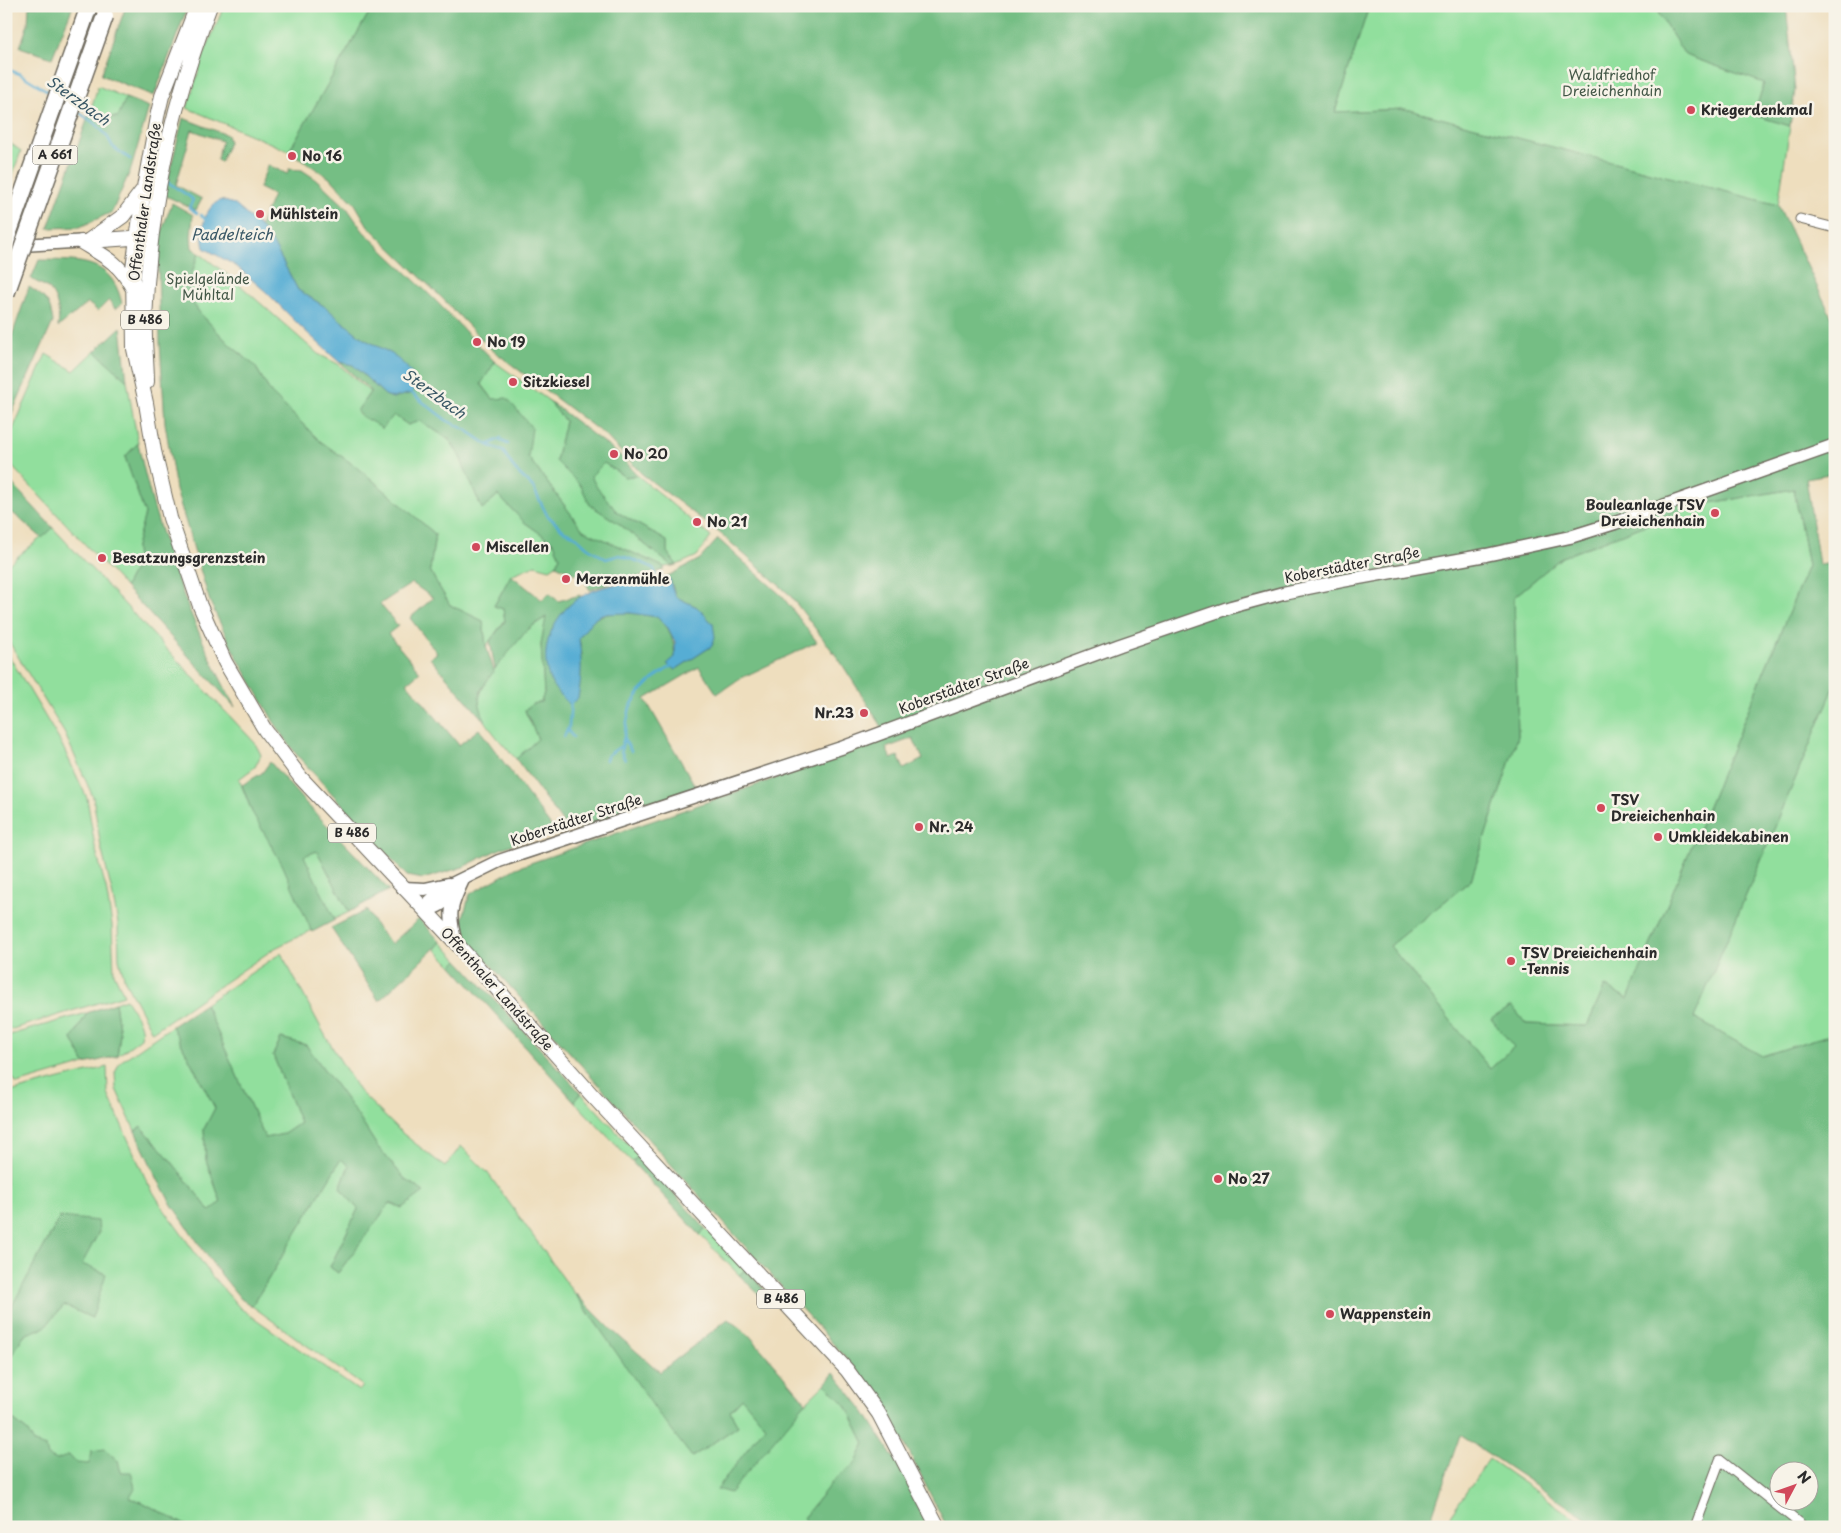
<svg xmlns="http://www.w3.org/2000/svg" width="1841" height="1533" font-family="'Playpen Sans',sans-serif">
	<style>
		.green { fill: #91df9d; stroke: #5e8564 }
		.forest { fill: #74be84; stroke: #507458; fill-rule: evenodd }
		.water { fill: #57add4; stroke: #416c80 }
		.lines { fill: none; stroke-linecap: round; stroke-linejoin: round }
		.stream { stroke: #57add4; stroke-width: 2.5 }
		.street-casing { stroke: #6f6a5e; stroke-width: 11 }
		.secondary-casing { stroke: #6f6a5e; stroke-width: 15 }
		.primary-casing { stroke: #6f6a5e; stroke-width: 16 }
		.highway-casing { stroke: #6f6a5e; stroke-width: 19 }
		.street { stroke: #fff; stroke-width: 9 }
		.secondary { stroke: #fff; stroke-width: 12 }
		.primary { stroke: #fff; stroke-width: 14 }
		.highway { stroke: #fff; stroke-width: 16 }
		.highway-bridge-casing { stroke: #6f6a5e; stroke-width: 19; stroke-linecap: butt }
		.highway-bridge { stroke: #fff; stroke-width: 16 }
		.poi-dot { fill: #d1495b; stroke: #f7f3e8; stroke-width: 2 }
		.labels { text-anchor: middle; stroke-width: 5; stroke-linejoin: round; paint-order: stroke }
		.shield { fill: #f7f3e8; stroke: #686764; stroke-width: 1 }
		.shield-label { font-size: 12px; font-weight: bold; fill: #2b2b2b }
		.park-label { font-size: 14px; fill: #445848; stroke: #f7f3e8 }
		.poi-label { font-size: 14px; font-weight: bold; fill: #2b2b2b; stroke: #f7f3e8; text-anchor: start }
		.street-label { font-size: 14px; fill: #2b2b2b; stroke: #f7f3e8 }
		.water-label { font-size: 15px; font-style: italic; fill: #3a5866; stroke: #f7f3e8 }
	</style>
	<rect width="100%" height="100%" fill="#f7f3e8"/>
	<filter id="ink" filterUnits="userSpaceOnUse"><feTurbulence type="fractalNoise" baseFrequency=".02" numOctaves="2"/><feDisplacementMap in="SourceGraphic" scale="10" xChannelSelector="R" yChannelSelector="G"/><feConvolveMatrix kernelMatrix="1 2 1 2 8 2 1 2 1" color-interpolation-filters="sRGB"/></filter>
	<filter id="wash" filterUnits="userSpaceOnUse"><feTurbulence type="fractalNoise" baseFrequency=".0096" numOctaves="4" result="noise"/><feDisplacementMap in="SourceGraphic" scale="20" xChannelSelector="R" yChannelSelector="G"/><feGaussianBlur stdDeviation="1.12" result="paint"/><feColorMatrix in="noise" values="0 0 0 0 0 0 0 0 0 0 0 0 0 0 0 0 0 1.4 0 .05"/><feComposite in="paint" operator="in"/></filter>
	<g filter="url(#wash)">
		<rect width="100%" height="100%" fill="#eedebe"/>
		<!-- green -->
		<path class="green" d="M224,6H373L289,151L187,108L204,54Z
			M1369,6H1654L1685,55L1764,83L1754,115L1790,126L1778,205L1405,109L1335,112Z
			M98,86L126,98L118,117H107L91,109Z
			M6,140L21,151L6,193Z
			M199,253L233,279L318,354L338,364L370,392L357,411L359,415L376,423L394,415L408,425L420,420L449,440L459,454L482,509L498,495L524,522L554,543L560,557L556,565L550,569L535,565L511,575L494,606L503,609L505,620L486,646L483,621L450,605L435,580L430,570L435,534L362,471L320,441L271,393L255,366L229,344L199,312L191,300L188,284Z
			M95,351L127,381L138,443L125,457L145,514L136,546L137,564L125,587L6,460V445L46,354L74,371Z
			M495,362L548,400L565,421L556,461L581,486L590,505L618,523L672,566L664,567L583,530L528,457L493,399L481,383Z
			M604,463L625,477L637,475L711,537L697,556L677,565L667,552V541L617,512L596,486L590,476Z
			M1794,489L1808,566L1628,999L1605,986L1587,1026L1526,1024L1512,1006L1514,1047L1490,1069L1390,946L1471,880L1518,736L1514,597L1562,557L1698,505Z
			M53,528L255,743L261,755L255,767L239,779L252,812L317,851L349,912L275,948L152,1032L125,981L119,959L118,923L112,892L101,847L93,797L65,734L6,637V566Z
			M547,617L541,644L544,693L541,702L532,704L525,711L538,739L516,759C504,745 479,721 479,702C478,685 515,642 528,630C533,625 540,621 547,617Z
			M6,651L61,743L87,798L95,847L106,888L112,925L114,973L124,995L6,1031Z
			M1835,685V1033L1762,1056L1694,1018Z
			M441,942L458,960L452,966L435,949Z
			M281,953L326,1037L359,1091L402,1133L445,1167L461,1146L487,1172L692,1457L738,1426L730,1411L743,1397L765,1426L718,1489L825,1384L846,1405L865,1443L856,1463L834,1480L803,1518L812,1527H189L142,1502L38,1470L28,1432L6,1414V1364L24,1335L45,1327L64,1305L92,1318L81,1264L99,1232L60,1217L6,1317V1093L107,1067L108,1094L147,1182L163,1208L211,1275L240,1308L359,1391L363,1386L252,1306L341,1159L349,1165L340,1188L358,1209L330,1267L338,1273L390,1202L423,1192L405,1179L377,1146L356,1113L306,1045L281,1038L273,1055L300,1123L284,1134L265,1138L205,1004Z
			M126,999C133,1011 144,1024 141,1038L117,1056L120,1034L115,1003Z
			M87,1013L72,1039L85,1064L17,1084L6,1069V1036Z
			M172,1026L215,1108L204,1129L206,1160L221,1202L210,1211L172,1162L141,1126L135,1131L116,1089L115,1073L120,1062Z
			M581,1093L639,1156L632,1162L574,1101Z
			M705,1228L746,1269L739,1275L700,1235Z
			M1489,1459L1587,1527H1442Z"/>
		<!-- forest -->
		<path class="forest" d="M29,6H73L52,58L20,47L28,24Z
			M126,6H188L154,96L101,75Z
			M373,6H1369L1335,112L1405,109L1778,205L1835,324V473L1806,478L1819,565L1835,563V685L1694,1018L1762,1056L1835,1033V1527H1599L1460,1435L1428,1527H947L894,1423L864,1378L469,941L462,920L470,894L516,868L881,742V725L840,661L789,594L721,534L642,474L606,436L491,349L443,299L368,226L355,204L331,179L289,151ZM1794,489L1808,566L1628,999L1605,986L1587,1026L1526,1024L1512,1006L1491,1019L1514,1047L1490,1069L1390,946L1471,880L1518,736L1514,597L1562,557L1698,505ZM913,738L923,759L904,769L898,756L891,759L886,748ZM1778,1470H1808V1500H1778Z
			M1654,6H1786L1795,90L1790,126L1754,115L1764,83L1685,55Z
			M126,98L149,107L131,169L112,212L80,227L48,228L91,109L107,117H118Z
			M183,118L227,135L229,142L221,162L217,160L222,141L192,130L176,185L202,199L196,210L164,195Z
			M268,165L287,174L289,169L302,170L317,180L347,208L363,231L436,301L495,362L481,384L493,399L507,398L532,428L528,457L583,530L664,567V570C639,578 614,581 590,590L582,577L556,565L560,557L554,543L524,522L498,495L482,509L459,455L449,439L420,421L408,425L394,415L382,429C375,422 362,419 357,411L371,391L339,362L353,365L385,395L393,398L412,393L415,385L392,354L364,339L334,316L327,308L298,290L274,245L260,226L273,195L259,188Z
			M172,203L193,215L191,236L192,248L199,253L188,284L191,300L199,312L229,344L255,366L271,393L320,441L362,471L435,534L430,570L435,580L450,605L483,621L486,646L494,671C477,695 475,694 486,723L430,658L437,653L410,618L433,598L412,583L380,604L398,626L388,634L420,672L407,683L459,745L479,729L553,829L495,851L463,867L423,879L407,876L296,754L274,722L233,650L210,602L176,490L165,423L160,343L158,267L160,236Z
			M39,260C78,261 112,257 122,304L115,309L109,300L98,311L88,303L58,327C60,315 58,298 49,289C44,285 36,282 31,279Z
			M29,287C46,298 50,301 53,322L6,426V353Z
			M121,327L127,381L95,351Z
			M548,400L622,457L637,475L625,477L604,463L591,476L596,486L617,512L667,541V552L677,565L672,566L618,523L590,505L581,486L556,461L565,421Z
			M138,443C157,534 191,625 235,707L125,587L137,564L136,546L145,514L125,457Z
			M6,477L53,528L42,538L14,514L6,512Z
			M718,539L782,596L817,642L739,679L717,694L699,667L645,699L698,791L569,831L516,759L538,739L525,710L532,704L541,702L544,693L541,644L546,617L528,629L495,669L490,641L505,621L503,609L494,606L511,575L542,600L549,593L558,601L580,595V597L566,608L582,655L579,638C583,633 587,626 591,622C605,607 640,614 657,617C676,637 674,643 675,670L712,646L697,607L676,597L670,579L664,578L700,559Z
			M270,762L302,799L389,890L349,912L317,851L304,856L335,920L312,932L282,864L252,812L242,785L262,773Z
			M367,910L376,926L391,944L419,919L441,942L379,1001L331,928Z
			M458,960L581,1093L574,1101L452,966Z
			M115,1003L120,1034L117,1056L85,1064L72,1039L87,1013Z
			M205,1004L265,1138L284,1134L300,1123L273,1055L281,1038L306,1045L356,1113L377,1146L405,1179L424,1192L402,1208L390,1203L338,1273L330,1267L358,1209L340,1188L349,1166L341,1159L252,1306L241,1299L215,1267L172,1205L158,1180L135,1131L141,1126L172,1162L210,1211L221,1202L206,1160L204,1129L215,1108L172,1026Z
			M639,1156L705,1228L700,1235L632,1162Z
			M60,1217L98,1221L99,1232L82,1264L106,1274L92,1318L64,1305L45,1327L24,1335L6,1364V1317Z
			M746,1269L772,1298L768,1303L739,1275Z
			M575,1293L614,1332L660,1372L728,1319L749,1335L806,1402L730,1493L717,1489L765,1426L742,1398L730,1411L738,1426L692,1457L658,1413Z
			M834,1373L864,1411L901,1469L931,1527H812L803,1518L834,1480L856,1463L865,1443L846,1405L825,1384Z
			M6,1414L28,1432L34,1443L46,1447L48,1456L57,1460L69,1455L76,1463L89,1464L91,1451L105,1449L118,1461L121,1472H131L135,1488L129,1498L142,1502L189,1527H6Z"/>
		<!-- water -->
		<path class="water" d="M221,200L234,204L260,226L274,245L298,290L327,308L339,319L364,339L392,354L406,366L414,377L415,385L412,393L393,398L385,395L353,365L339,362L300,326L265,291L236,266L204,248C200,233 203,207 221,200Z
			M664,578L670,579L672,588L676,597L697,607L703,613L713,624L715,637L712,646L675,670L667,664L675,657V642L668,628L657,617L630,613L602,614L592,621L579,638C582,659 582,678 578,698L570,705C564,698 556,692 552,684C535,652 554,609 586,594C607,583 641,580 664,578Z"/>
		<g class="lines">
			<!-- stream -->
			<path class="stream" d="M6,69L20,74L51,93
				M78,112L97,125L107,136L113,147L130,159
				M166,181L190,197L193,200L189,208L197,213
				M201,215L207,221
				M410,392L446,420L466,430L488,445L503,451L515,470L533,487L547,515L564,531L574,535L587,547L606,559L620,555C626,558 652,565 654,569C656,573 656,578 657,582
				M499,440L508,444
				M488,445L501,438
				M568,731L573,737
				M564,737L569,726L571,701
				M624,739L631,751
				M606,760L608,755L621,746
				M625,760L621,751L630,707L640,692L653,679L673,665"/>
		</g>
	</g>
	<g filter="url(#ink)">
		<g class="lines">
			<defs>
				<path id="street" d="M1800,219L1835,228
					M1695,1527L1720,1460L1804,1527"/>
				<path id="secondary" d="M6,246L88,241
					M403,888L425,889L448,884
					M426,911L430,901L448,886L499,861L844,747L1120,645L1231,607L1283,593L1342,581L1486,555L1570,537L1615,523L1835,445
					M426,911C438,907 445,903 454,893
					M456,943C448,914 450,907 463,880"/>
				<path id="primary" d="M197,6L162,96L157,117L144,188L133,268L134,349L146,403L154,451L170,518L200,606L225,662L265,730L301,778L456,943L591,1094L847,1370L879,1414L938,1527
					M88,241L123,216L142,191
					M89,241L145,237
					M81,242C104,256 119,262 132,287
					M147,382C147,362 144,341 145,321C148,232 163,145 191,60C197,42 203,24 210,6"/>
				<path id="highway" d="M6,240L89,6"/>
			</defs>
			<!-- street casing -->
			<use href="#street" class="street-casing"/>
			<!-- secondary casing -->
			<use href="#secondary" class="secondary-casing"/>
			<!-- primary casing -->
			<use href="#primary" class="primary-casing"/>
			<!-- highway casing -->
			<use href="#highway" class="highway-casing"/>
			<!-- street -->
			<use href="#street" class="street"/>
			<!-- secondary -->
			<use href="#secondary" class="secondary"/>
			<!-- primary -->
			<use href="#primary" class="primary"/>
			<!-- highway -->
			<use href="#highway" class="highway"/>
			<defs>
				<path id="highway-bridge" d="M6,294L105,16"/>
			</defs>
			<!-- highway-bridge casing -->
			<use href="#highway-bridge" class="highway-bridge-casing"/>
			<!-- highway-bridge -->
			<use href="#highway-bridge" class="highway-bridge"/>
		</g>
	</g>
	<!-- markers -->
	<g class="poi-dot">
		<circle cx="1691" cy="110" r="5"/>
		<circle cx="292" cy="156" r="5"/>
		<circle cx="260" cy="214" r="5"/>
		<circle cx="477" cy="342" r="5"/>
		<circle cx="513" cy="382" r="5"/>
		<circle cx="614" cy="454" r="5"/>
		<circle cx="1715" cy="513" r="5"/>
		<circle cx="697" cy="522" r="5"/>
		<circle cx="476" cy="547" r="5"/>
		<circle cx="102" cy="558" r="5"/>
		<circle cx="566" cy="579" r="5"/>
		<circle cx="864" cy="713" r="5"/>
		<circle cx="1601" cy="808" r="5"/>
		<circle cx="919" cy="827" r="5"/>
		<circle cx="1658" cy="837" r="5"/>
		<circle cx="1511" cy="961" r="5"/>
		<circle cx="1218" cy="1179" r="5"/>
		<circle cx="1330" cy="1314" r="5"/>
	</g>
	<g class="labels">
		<!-- shield labels -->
		<g class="shield">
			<rect x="32.5" y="145.5" width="45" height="19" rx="4"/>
			<rect x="121" y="310.5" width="48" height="19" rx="4"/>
			<rect x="328" y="823.5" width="48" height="19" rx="4"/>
			<rect x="757" y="1289.5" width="48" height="19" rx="4"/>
		</g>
		<g class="shield-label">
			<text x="55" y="159">A 661</text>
			<text x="145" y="324">B 486</text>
			<text x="352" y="837">B 486</text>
			<text x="781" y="1303">B 486</text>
		</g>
		<!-- park labels -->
		<g class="park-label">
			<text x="1612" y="80">Waldfriedhof<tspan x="1612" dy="16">Dreieichenhain</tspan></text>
			<text x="208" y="284">Spielgelände<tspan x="208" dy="16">Mühltal</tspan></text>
		</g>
		<!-- poi labels -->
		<g class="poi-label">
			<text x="1701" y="115">Kriegerdenkmal</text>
			<text x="302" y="161">No 16</text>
			<text x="270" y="219">Mühlstein</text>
			<text x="487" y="347">No 19</text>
			<text x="523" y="387">Sitzkiesel</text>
			<text x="624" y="459">No 20</text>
			<text x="1705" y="510" text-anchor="end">Bouleanlage TSV<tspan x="1705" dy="16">Dreieichenhain</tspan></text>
			<text x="707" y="527">No 21</text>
			<text x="486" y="552">Miscellen</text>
			<text x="112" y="563">Besatzungsgrenzstein</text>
			<text x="576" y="584">Merzenmühle</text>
			<text x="854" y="718" text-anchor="end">Nr.23</text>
			<text x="1611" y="805">TSV<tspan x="1611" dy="16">Dreieichenhain</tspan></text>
			<text x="929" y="832">Nr. 24</text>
			<text x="1668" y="842">Umkleidekabinen</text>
			<text x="1521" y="958">TSV Dreieichenhain<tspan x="1521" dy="16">-Tennis</tspan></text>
			<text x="1228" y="1184">No 27</text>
			<text x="1340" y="1319">Wappenstein</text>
		</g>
		<!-- street labels -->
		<g class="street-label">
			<text transform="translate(145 202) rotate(-82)" y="5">Offenthaler Landstraße</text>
			<text transform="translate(1352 565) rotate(-11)" y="5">Koberstädter Straße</text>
			<text transform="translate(964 686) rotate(-20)" y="5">Koberstädter Straße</text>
			<text transform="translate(576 820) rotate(-18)" y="5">Koberstädter Straße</text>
			<text transform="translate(497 989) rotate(48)" y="5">Offenthaler Landstraße</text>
		</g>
		<!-- water labels -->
		<g class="water-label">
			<text transform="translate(78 101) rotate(36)" y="5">Sterzbach</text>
			<text x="232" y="240">Paddelteich</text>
			<text transform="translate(434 394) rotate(36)" y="5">Sterzbach</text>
		</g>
	</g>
	<!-- margin -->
	<rect width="1841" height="1533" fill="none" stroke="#f7f3e8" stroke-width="25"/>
	<!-- north arrow -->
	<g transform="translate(1794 1486) rotate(49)"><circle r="24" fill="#f7f3e8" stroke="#a5a39c"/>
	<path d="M0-4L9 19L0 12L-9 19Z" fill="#d1495b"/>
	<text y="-8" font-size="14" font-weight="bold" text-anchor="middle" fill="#2b2b2b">N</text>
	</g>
</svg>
